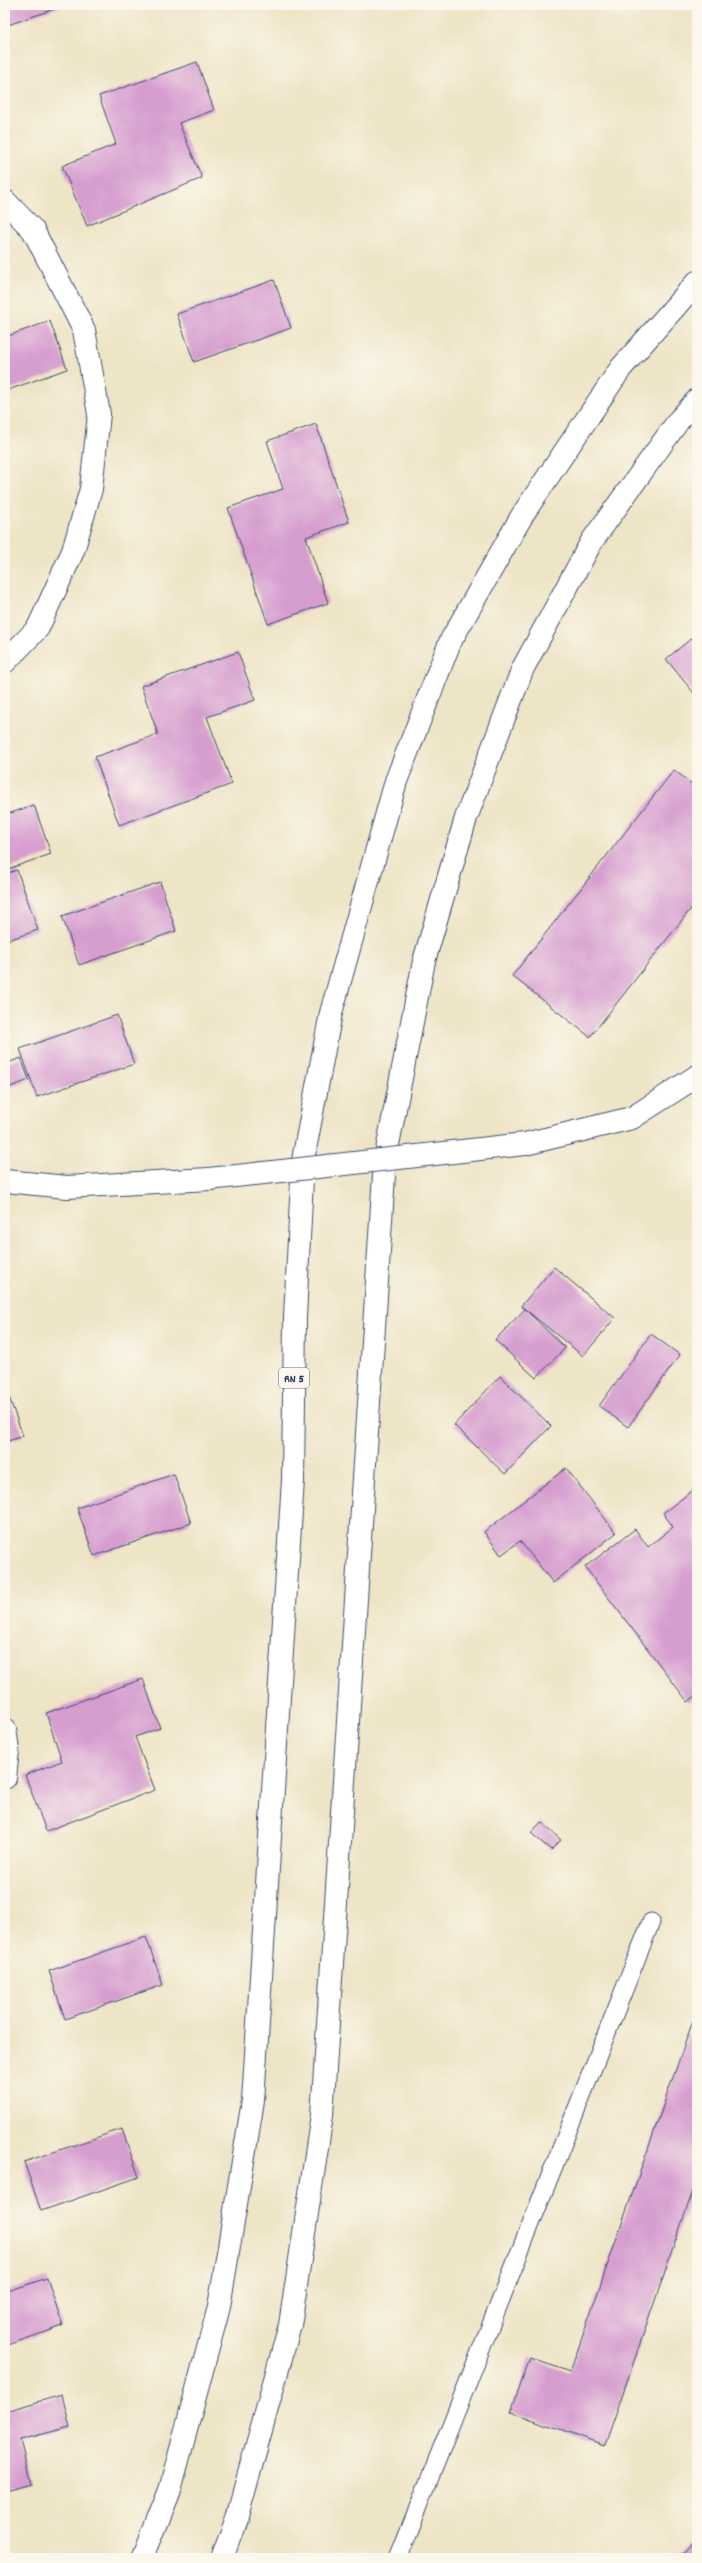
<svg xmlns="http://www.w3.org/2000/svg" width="702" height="2563" font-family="Dekko,sans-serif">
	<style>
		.building { fill: #d69dcf }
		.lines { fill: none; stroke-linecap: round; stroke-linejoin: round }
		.service-casing { stroke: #3b4a6e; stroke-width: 19 }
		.minor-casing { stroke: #3b4a6e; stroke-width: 24 }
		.tertiary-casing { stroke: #3b4a6e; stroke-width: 24 }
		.trunk-casing { stroke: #3b4a6e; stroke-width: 24 }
		.service { stroke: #fff; stroke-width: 17 }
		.minor { stroke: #fff; stroke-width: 22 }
		.tertiary { stroke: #fff; stroke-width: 22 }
		.trunk { stroke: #fff; stroke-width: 22 }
		.tertiary-bridge-casing { stroke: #3b4a6e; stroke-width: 24; stroke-linecap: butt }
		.tertiary-bridge { stroke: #fff; stroke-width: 22 }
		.labels { text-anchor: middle; stroke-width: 3.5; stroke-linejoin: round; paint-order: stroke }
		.shield { fill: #fbf7ec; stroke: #5e6b89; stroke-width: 1 }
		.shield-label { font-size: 12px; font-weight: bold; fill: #1b2f5e }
	</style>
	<rect width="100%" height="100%" fill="#fbf7ec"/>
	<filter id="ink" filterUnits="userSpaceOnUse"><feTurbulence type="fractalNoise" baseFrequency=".025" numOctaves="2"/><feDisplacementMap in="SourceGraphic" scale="8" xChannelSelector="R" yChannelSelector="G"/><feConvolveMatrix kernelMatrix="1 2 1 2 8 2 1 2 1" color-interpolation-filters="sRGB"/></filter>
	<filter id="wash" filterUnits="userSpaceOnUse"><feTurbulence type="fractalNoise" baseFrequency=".012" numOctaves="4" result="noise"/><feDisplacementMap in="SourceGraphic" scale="16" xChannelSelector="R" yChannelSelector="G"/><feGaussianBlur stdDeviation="0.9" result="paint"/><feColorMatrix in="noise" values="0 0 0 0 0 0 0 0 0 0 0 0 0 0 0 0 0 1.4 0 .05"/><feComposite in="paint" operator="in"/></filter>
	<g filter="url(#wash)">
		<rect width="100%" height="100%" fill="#eee4c6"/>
		<g id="blocks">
			<!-- building -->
			<path class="building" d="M5,5H66L5,26Z
				M197,62L214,110L179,123L202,178L87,226L62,166L116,144L99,96Z
				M274,280L291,328L194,362L177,314Z
				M50,321L67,369L5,391V337Z
				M316,424L349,522L306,537L328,603L268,624L228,508L283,489L267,441Z
				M697,634V697L666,659Z
				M238,652L255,700L207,717L232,784L119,825L95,757L158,734L141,686Z
				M674,770L697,788V901L590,1037L512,976Z
				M34,805L51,854L5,870V815Z
				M17,870L38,930L5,941V874Z
				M160,882L176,931L79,965L62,916Z
				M117,1015L134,1064L37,1097L20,1049Z
				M21,1058L29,1080L5,1089V1064Z
				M554,1267L615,1318L583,1356L521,1306Z
				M525,1309L565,1348L536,1378L495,1340Z
				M651,1334L680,1355L628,1427L599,1406Z
				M500,1376L551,1426L505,1474L454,1425Z
				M5,1386L23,1436L5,1442Z
				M566,1468L616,1533L553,1583L520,1541L501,1555L484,1532Z
				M174,1474L191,1523L94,1556L77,1508Z
				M697,1487V1695L688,1702L585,1567L635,1529L648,1547L673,1527L663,1513Z
				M143,1679L160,1728L135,1737L155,1790L46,1831L25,1775L62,1761L46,1713Z
				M541,1822L561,1840L551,1850L531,1833Z
				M146,1937L163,1985L65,2019L49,1971Z
				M697,2009V2179L605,2445L511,2412L530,2358L570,2372Z
				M122,2129L139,2177L41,2211L24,2162Z
				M47,2278L63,2326L5,2346V2292Z
				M62,2395L70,2427L20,2440L31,2484L5,2491V2411Z
				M697,2537V2558H677Z"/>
		</g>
	</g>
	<g filter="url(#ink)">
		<use href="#blocks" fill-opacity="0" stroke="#3b4a6e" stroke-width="1"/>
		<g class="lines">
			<defs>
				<path id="service" d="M398,2558L651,1922"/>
				<path id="minor" d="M5,201L33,230L84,330L99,414L91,489L73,551L38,628L5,662
					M5,1729L8,1750L5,1778"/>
				<path id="tertiary" d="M525,1144L632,1118L697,1076
					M5,1181L67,1187L209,1179"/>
				<path id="trunk" d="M143,2558L170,2490L219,2307L253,2101L293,1480L295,1317L303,1160L331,1013L396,781L450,642L523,514L621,368L697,282
					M222,2558L237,2517L290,2325L322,2115L385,1160L424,961L466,818L523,668L592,541L679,420L697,400"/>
			</defs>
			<!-- service casing -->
			<use href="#service" class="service-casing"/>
			<!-- minor casing -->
			<use href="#minor" class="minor-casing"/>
			<!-- tertiary casing -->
			<use href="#tertiary" class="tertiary-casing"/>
			<!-- trunk casing -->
			<use href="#trunk" class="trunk-casing"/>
			<!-- service -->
			<use href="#service" class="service"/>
			<!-- minor -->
			<use href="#minor" class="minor"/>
			<!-- tertiary -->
			<use href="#tertiary" class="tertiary"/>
			<!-- trunk -->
			<use href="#trunk" class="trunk"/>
			<defs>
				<path id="tertiary-bridge" d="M209,1179L525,1144"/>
			</defs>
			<!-- tertiary-bridge casing -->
			<use href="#tertiary-bridge" class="tertiary-bridge-casing"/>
			<!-- tertiary-bridge -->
			<use href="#tertiary-bridge" class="tertiary-bridge"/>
		</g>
	</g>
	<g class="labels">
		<!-- shield labels -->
		<rect class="shield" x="279" y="1368" width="30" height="20" rx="3"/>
		<g class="shield-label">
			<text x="294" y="1382">RN 5</text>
		</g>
	</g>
	<!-- margin -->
	<rect width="702" height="2563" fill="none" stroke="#fbf7ec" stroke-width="20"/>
</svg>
